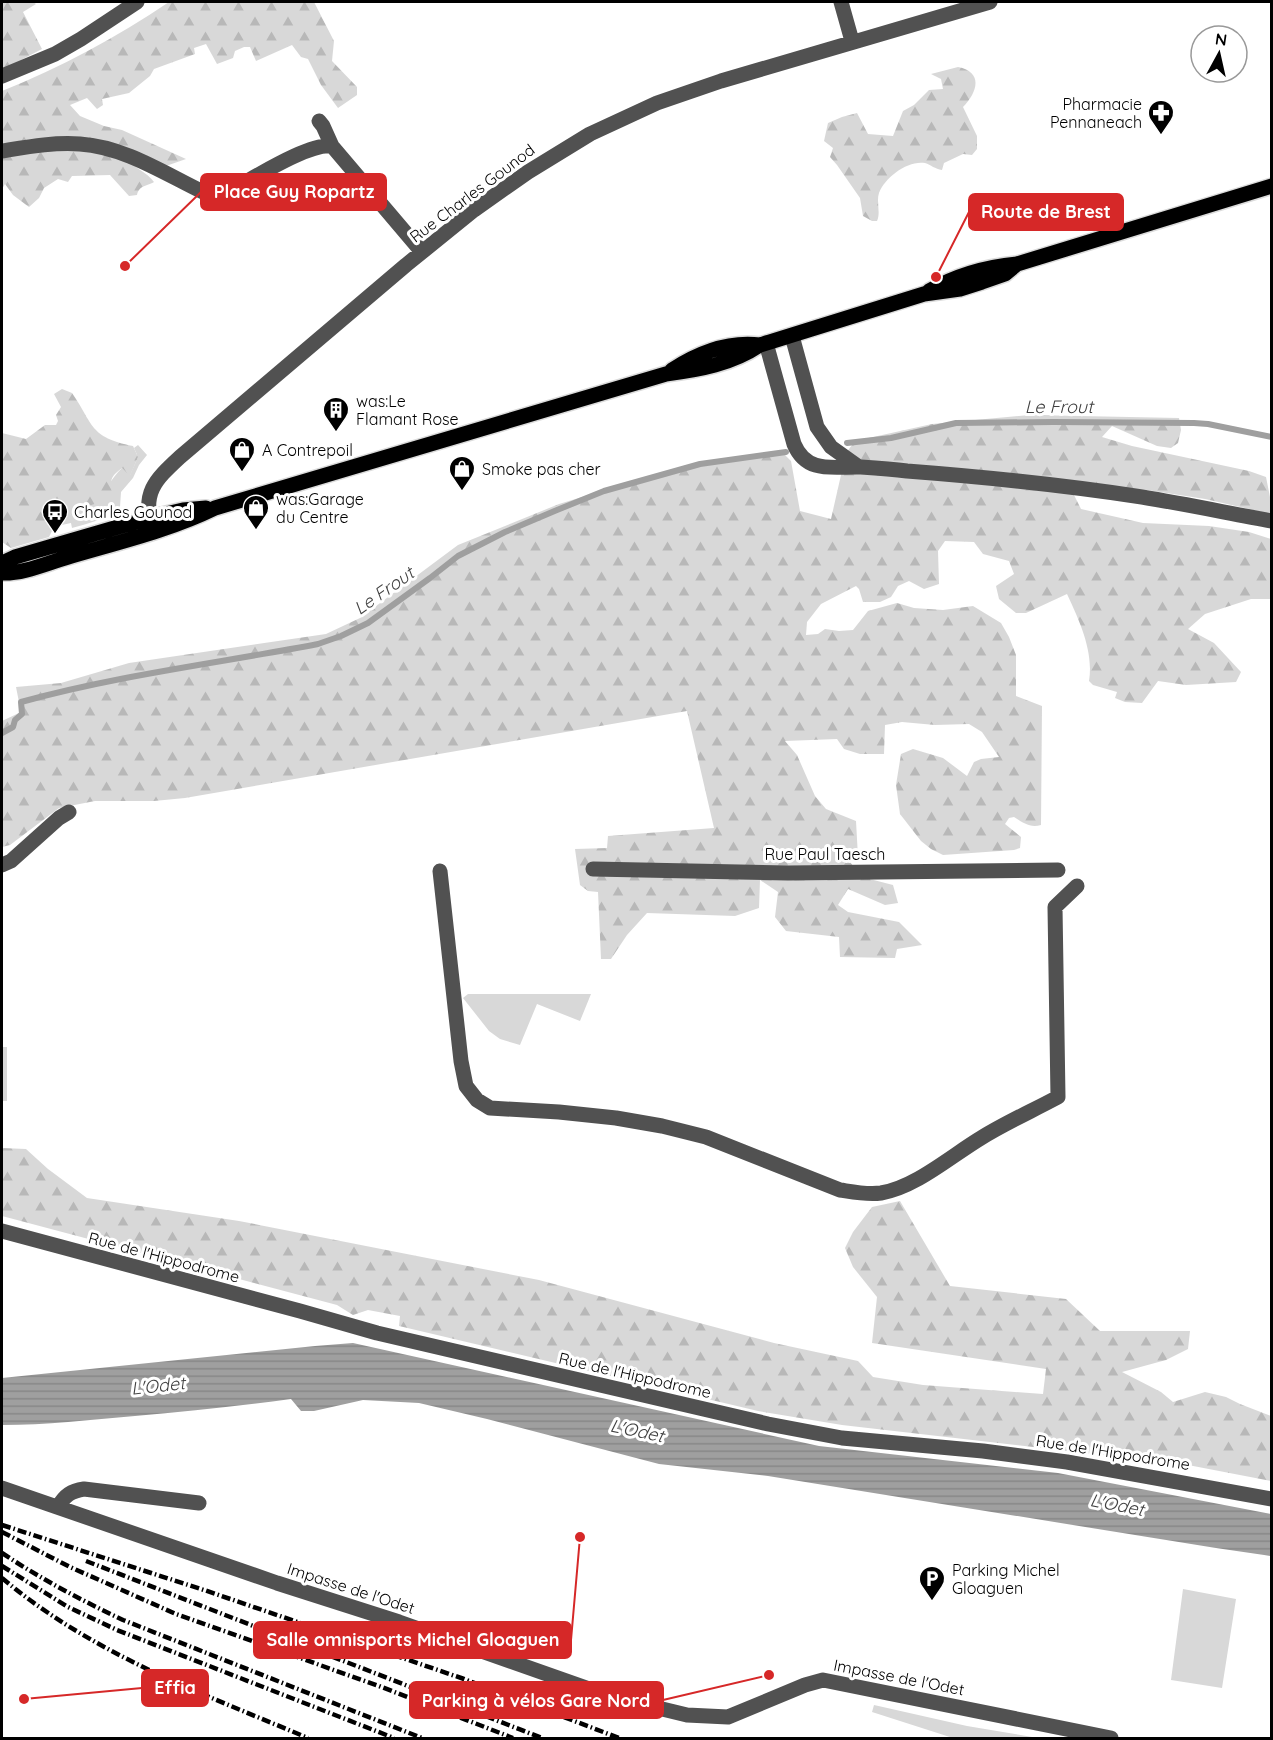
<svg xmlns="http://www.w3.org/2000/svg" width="1273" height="1740" font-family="Quicksand,sans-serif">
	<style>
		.green { fill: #d8d8d8 }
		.forest { fill: url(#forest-firs) }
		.water { fill: url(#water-rules) }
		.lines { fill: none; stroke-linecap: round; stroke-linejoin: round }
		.stream { stroke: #9f9f9f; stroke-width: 6 }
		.major-casing { stroke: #dbdbdb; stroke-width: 18 }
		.minor { stroke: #515151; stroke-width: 15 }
		.major { stroke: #000; stroke-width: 15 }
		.rail { stroke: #000; stroke-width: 4.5; stroke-dasharray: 9 3 1.5 3; stroke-linecap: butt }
		.labels { text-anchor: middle; stroke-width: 6; stroke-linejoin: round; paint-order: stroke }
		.poi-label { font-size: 16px; fill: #000; stroke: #fff; text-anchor: start }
		.street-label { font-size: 16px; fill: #000; stroke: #fff }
		.water-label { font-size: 18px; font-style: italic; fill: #404040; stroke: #fff }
		.leader { fill: none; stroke: #d62828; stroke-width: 2 }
		.callout-dot { fill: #d62828; stroke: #fff; stroke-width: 2 }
		.callout { fill: #d62828; stroke: #d62828; stroke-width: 2 }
		.callout-label { font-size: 18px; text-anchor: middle; font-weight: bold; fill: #fff }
	</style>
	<defs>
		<pattern id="forest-firs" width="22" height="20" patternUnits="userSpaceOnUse" patternTransform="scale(1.5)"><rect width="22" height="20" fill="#d8d8d8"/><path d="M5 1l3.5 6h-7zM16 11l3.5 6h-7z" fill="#b8b8b8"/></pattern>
		<pattern id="water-rules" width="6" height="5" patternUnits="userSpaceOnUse" patternTransform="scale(1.5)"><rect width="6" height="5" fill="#9f9f9f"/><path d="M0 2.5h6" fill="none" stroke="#878787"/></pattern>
	</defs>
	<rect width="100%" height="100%" fill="#fff"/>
	<!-- green -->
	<path class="green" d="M138,445L147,455L139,465L133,478L121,492L120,507C108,519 89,523 72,528L71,523L57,526L54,518C67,516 86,511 95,502C106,492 111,478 122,468L130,475L138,457L134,448Z
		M468,994H591L580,1021L537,1004L520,1045L500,1039L489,1031L463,998Z
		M2,1047H7V1101H2Z
		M1183,1589L1236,1599L1222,1688L1171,1680Z
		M874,1705L967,1726L1038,1738H953L872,1712Z"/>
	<!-- forest -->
	<path class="forest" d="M2,2H33L36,4L23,12L42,49L2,70Z
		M169,2H314L334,41L332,61L357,87V95L338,108L321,85L308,59L301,57L292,45L256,61L250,47H244L235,51L233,58L217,64L206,44L194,48L195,54L154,69L150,76L129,93L102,99L103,105L97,109L87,98L70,105L80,116L104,126L122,130L186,159L166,166L125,158C133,167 147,172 154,182C148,186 139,185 137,195L129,196L110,175L72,176L68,182L58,179L44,188L39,198L29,207L13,195L5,184L2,189V91C60,68 117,37 169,2Z
		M958,67C984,72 977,93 963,107L977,136V149L972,155L963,154L944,163L942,170C935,169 931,165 925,163C908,160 885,177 879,193C876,202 881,212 877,221H872L863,216L860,198L837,165L830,157L833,148L824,141L828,123L842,117L857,113L868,134L893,136L903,111L914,105L929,90L943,89L941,79L931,74Z
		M62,389L72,393C94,425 89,437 133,446L138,457L130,476L122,468C111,477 110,478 112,492L107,499L84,508L77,513L66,516L54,518L49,525L53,529L49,537L11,548L2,542V433L26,439L45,425H56L58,421L56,415L61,407L54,394Z
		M1030,415L1179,418L1181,430L1178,443L1171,448L1157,446L1112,426L1102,437L1132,446L1249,471L1266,477L1271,502V514L1205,499L1147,490L1069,485L1081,509L1143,523L1209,526L1249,532L1271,539V599H1251L1205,614L1188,629L1214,643L1241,672L1236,682L1186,685L1158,681L1142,703L1125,702L1115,698L1117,692L1093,685L1089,681C1094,651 1079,620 1067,594L1026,613H1016L999,599L996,586L1014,574L1009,561L983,554L974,542L945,541L938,551L939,584L924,589L909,581L898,586L891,597L880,602H863L859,589L856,586L821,604L807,622L806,635L818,634L825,629L839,631L853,630L868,611L897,603L914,608L943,610L973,606L1001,623L1009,637L1016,655V696L1042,706L1041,825C1030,828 1023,823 1014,817L1009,818L1005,824L1021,837L1020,848L1014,850L943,855L931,849L921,841L900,814L896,785L901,754L913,749L943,758L967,776L974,762L981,759L999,757L982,732L969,724L935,725L902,722L885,725L884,754H860L844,749L837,739L785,741L797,755L815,796L826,809L856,821L858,857L850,862L862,877L893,885L898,903L885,905L848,889L838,905L848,912L899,922L922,945L897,949L895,958L840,957L839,937L786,931L775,917L778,892L760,880L759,908L735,916L647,913L627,935L611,959H601L598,892L588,891L580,885L575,849L607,848L608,836L714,828L687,711L185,798L154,801H95L59,808L10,845L2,847V721L21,712L16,687L61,683L129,663L326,634L360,618L458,545L559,504L687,465L781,451L791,461L800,511L831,519L846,453L855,441L932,424Z
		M2,1148L26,1149L48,1169L87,1198L239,1221L539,1280L774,1343L858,1361L873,1377L923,1385L1043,1394L1046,1369L872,1343L877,1297L853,1267L845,1248L853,1232L872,1207L900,1201L950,1286L1066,1299L1100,1331H1190L1188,1349L1166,1360L1122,1372L1161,1392L1173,1402L1205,1392L1226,1397L1240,1404L1271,1416V1481L1188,1465L842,1425L758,1411L399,1326L400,1316L368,1310L353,1315L337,1305L2,1216Z"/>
	<!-- water -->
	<path class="water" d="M353,1343L819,1446L1058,1473L1271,1514V1556L1216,1548L768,1476L659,1464L487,1419L419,1403L363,1400L314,1411H301L291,1399C239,1406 187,1411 135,1416C90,1420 46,1425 2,1425V1378L315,1346Z"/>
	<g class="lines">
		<!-- stream -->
		<path class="stream" d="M847,443L891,438L956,423L1053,422L1194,423L1208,424L1272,437
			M2,733L13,727L15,720L22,714L21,702C119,675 219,663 318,644L341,636L368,623L430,578L458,556L505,532L557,510L604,491L700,464L786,452"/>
		<defs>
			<path id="major" d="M929,291C957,275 985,267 1017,264L1272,186
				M672,370C698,353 728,341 760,345
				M2,563L15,557L149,518L183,510L206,508
				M2,573C22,574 45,564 65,558C115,543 168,531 215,508L666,374C699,370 732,364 760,345L924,294L960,289L982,282L1005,274L1017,264"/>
		</defs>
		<!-- major casing -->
		<use href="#major" class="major-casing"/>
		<!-- minor -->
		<path class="minor" d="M841,2L852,41
			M2,76L55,54L81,39L137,2
			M319,121L323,126L332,146L422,252
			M2,151C27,147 54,142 80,144C125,147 165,174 205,193L215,195L225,193C250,181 307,143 332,146
			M792,336L817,427L831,447L859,467
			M766,343L794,444C807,475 835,466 861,467C876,468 891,469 907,471C985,477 1064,485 1142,497C1185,504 1228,513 1272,521
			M152,529C142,493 154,481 180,457L406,265L474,210L528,172L590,134L657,103L721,81L990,2
			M2,865L11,861L59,818L69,812
			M593,869L788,873L1058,870
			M440,871L461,1061L466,1086L477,1100L490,1108L559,1112L616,1118L662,1126L706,1137L840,1190C853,1192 867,1195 881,1193C916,1187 951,1156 981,1138C1005,1123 1032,1111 1058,1097L1055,907L1077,886
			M2,1231L300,1311L377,1333L768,1424L842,1438L983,1451L1067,1462L1272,1499
			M2,1488L277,1583L399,1622L612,1697L654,1707L687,1715L728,1717L805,1685L823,1680L1111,1738
			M58,1507C65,1495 71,1491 84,1489L199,1503"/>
		<!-- major -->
		<use href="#major" class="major"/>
		<!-- rail -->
		<path class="rail" d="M2,1525L204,1590L464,1679L619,1738
			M2,1532L70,1567L176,1614L379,1686L513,1738
			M2,1553C41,1579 81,1600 123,1620L422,1738
			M86,1561L542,1738
			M2,1566L68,1607L117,1630L394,1738
			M2,1578C92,1654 201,1693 308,1738"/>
	</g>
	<!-- icons -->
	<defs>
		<symbol id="pharmacy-pin" viewBox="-11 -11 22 30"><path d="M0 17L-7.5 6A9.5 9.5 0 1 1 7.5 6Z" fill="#000" stroke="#fff"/><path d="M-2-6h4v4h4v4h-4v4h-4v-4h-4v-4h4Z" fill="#fff"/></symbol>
		<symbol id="building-pin" viewBox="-11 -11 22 30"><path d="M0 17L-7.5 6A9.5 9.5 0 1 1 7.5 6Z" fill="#000" stroke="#fff"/><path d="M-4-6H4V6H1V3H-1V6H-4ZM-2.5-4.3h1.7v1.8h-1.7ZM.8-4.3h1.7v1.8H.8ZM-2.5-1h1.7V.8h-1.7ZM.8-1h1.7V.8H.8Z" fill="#fff"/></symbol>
		<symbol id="shop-pin" viewBox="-11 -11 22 30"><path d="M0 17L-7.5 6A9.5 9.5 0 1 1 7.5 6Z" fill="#000" stroke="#fff"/><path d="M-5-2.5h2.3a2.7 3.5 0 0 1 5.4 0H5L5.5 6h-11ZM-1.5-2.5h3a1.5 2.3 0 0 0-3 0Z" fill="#fff"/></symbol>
		<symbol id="bus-pin" viewBox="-11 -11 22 30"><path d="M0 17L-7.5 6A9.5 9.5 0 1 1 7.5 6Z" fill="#000" stroke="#fff"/><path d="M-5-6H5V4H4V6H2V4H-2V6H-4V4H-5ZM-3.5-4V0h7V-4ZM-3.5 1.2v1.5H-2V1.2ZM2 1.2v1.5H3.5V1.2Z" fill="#fff"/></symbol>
		<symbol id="parking-pin" viewBox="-11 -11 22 30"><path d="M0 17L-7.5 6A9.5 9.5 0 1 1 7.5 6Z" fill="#000" stroke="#fff"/><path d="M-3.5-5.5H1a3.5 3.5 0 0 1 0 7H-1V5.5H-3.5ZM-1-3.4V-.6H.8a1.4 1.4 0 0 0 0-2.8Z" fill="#fff"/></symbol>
	</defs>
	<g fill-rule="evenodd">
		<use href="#pharmacy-pin" x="1146" y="98" width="30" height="40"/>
		<use href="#building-pin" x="321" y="395" width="30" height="40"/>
		<use href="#shop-pin" x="227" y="435" width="30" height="40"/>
		<use href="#shop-pin" x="447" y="454" width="30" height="40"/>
		<use href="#shop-pin" x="241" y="493" width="30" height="40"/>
		<use href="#bus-pin" x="40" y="497" width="30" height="40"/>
		<use href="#parking-pin" x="917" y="1564" width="30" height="40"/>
	</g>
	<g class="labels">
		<!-- poi labels -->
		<g class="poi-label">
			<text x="1142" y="110" text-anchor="end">Pharmacie<tspan x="1142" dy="18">Pennaneach</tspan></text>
			<text x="356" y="407">was:Le<tspan x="356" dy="18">Flamant Rose</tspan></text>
			<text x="262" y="456">A Contrepoil</text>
			<text x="482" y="475">Smoke pas cher</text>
			<text x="276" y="505">was:Garage<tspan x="276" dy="18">du Centre</tspan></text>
			<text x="74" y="518">Charles Gounod</text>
			<text x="952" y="1576">Parking Michel<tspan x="952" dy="18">Gloaguen</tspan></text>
		</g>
		<!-- street labels -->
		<g class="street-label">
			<text transform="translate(472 193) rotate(-37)" y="6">Rue Charles Gounod</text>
			<text x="825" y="860">Rue Paul Taesch</text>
			<text transform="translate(164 1257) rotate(15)" y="6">Rue de l'Hippodrome</text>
			<text transform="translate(635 1375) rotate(13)" y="6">Rue de l'Hippodrome</text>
			<text transform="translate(1113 1452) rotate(9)" y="6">Rue de l'Hippodrome</text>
			<text transform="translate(351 1588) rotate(18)" y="6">Impasse de l'Odet</text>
			<text transform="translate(899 1677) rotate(11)" y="6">Impasse de l'Odet</text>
		</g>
		<!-- water labels -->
		<g class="water-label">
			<text x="1059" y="413">Le Frout</text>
			<text transform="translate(384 591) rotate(-35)" y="6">Le Frout</text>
			<text transform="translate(158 1386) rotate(-6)" y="6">L'Odet</text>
			<text transform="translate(637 1431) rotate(12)" y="6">L'Odet</text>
			<text transform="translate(1117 1505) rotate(11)" y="6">L'Odet</text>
		</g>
	</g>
	<!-- callouts -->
	<path class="leader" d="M125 266L201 192M936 277L969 212M580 1537L571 1640M24 1699L142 1688M769 1675L663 1700"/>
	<g class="callout-dot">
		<circle cx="125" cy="266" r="6"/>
		<circle cx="936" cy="277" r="6"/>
		<circle cx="580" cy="1537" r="6"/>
		<circle cx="24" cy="1699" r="6"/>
		<circle cx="769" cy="1675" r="6"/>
	</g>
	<g class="callout">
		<rect x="201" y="174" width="185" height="36" rx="6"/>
		<rect x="969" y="194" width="154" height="36" rx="6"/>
		<rect x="254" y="1622" width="317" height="36" rx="6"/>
		<rect x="142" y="1670" width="66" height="36" rx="6"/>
		<rect x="410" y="1682" width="253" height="36" rx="6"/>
	</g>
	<g class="callout-label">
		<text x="294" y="198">Place Guy Ropartz</text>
		<text x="1046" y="218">Route de Brest</text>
		<text x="413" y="1646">Salle omnisports Michel Gloaguen</text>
		<text x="175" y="1694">Effia</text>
		<text x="536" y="1707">Parking à vélos Gare Nord</text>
	</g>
	<!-- border -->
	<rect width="1273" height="1740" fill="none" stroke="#000000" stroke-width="6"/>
	<!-- north arrow -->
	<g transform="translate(1219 54) rotate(8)"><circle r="28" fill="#ffffff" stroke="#999999" stroke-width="1.5"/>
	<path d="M0-4.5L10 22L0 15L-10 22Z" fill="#000000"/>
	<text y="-9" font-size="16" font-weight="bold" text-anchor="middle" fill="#000000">N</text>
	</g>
</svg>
